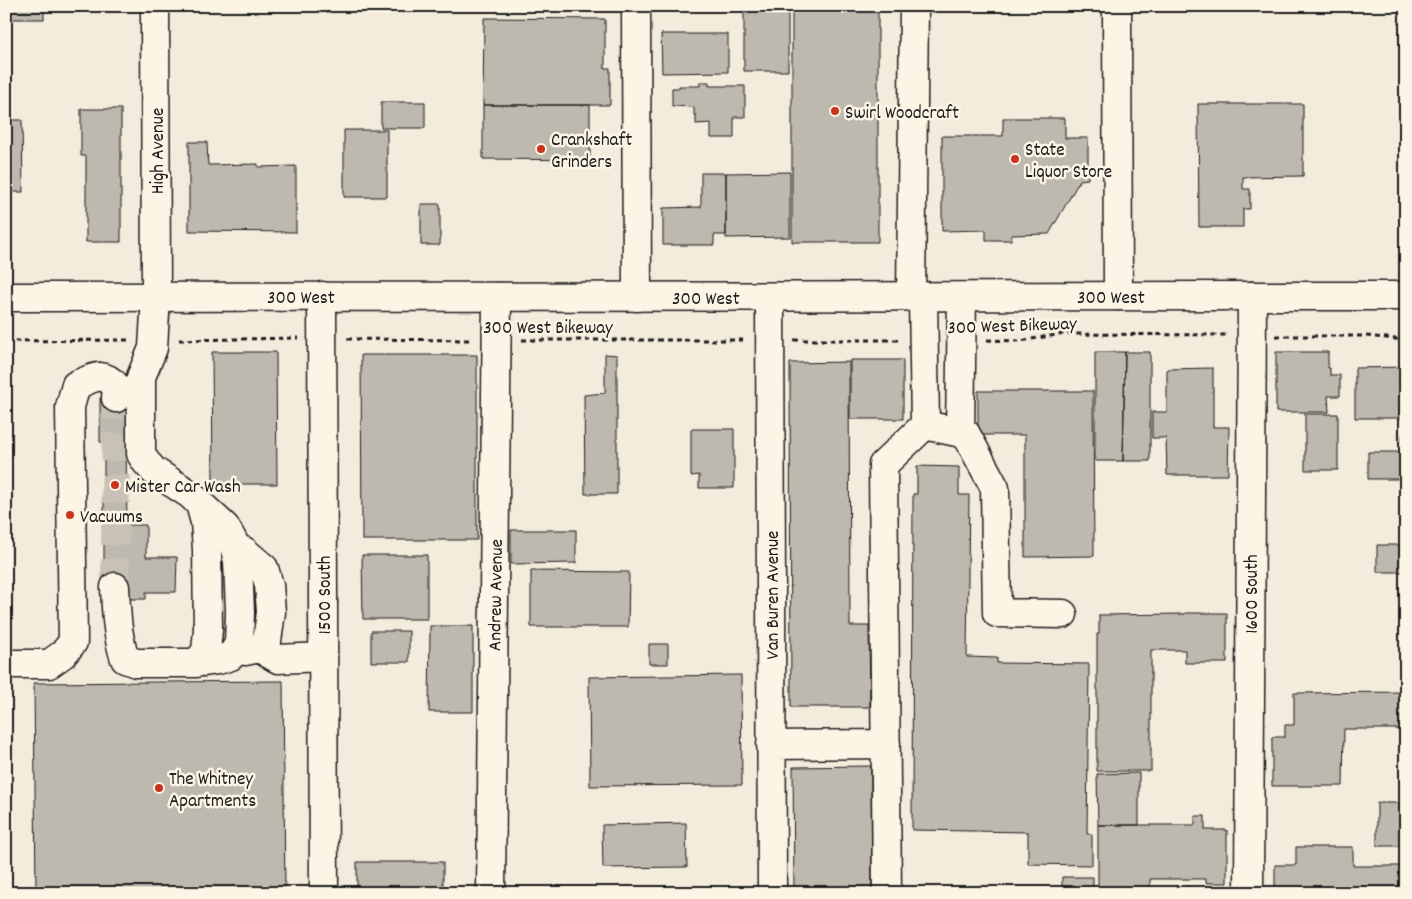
<svg xmlns="http://www.w3.org/2000/svg" width="1412" height="899" font-family="Dekko,sans-serif">
	<style>
		.building { fill: #beb9ae; stroke: #1c1c1c }
		.lines { fill: none; stroke-linecap: round; stroke-linejoin: round }
		.minor-tunnel { stroke: #c8c2b6; stroke-width: 28; stroke-dasharray: 28 14; stroke-linecap: butt }
		.minor-casing { stroke: #1c1c1c; stroke-width: 31 }
		.major-casing { stroke: #1c1c1c; stroke-width: 31 }
		.path { stroke: #1c1c1c; stroke-width: 3; stroke-dasharray: 5 4; stroke-linecap: butt }
		.minor { stroke: #fcf5e5; stroke-width: 28 }
		.major { stroke: #fcf5e5; stroke-width: 28 }
		.poi-dot { fill: #c8321e; stroke: #fcf5e5; stroke-width: 2 }
		.labels { text-anchor: middle; stroke-width: 5; stroke-linejoin: round; paint-order: stroke }
		.poi-label { font-size: 19px; fill: #1c1c1c; stroke: #fcf5e5; text-anchor: start }
		.street-label { font-size: 19px; fill: #1c1c1c; stroke: #fcf5e5 }
	</style>
	<rect width="100%" height="100%" fill="#f3ecdd"/>
	<filter id="ink" filterUnits="userSpaceOnUse"><feTurbulence type="fractalNoise" baseFrequency=".02" numOctaves="2"/><feDisplacementMap in="SourceGraphic" scale="10" xChannelSelector="R" yChannelSelector="G"/><feConvolveMatrix kernelMatrix="1 2 1 2 8 2 1 2 1" color-interpolation-filters="sRGB"/></filter>
	<g filter="url(#ink)">
		<!-- building -->
		<path class="building" d="M6,6H44V19H6Z
			M744,6H788V71H744Z
			M792,6H878V242H792Z
			M484,18L605,19V68H610V105H483Z
			M661,34H728V72L662,73Z
			M700,82H709V86H745V117H734V138H711V123L696,124V115H694V107L672,106V88H679V86H700Z
			M381,102H425V128H381Z
			M1198,104H1303V176L1243,177V189H1250V209H1243V227H1199Z
			M483,105H590V160L483,159Z
			M81,109H121V242H86V156H81Z
			M1003,118H1065V138H1088V179L1080,180L1049,234L1011,235V240H986V230L942,231V136H1003Z
			M6,120H22L23,192H6Z
			M344,130H387V197H344Z
			M189,142H207L208,165L258,164V167L296,166V232L189,231Z
			M790,172V237L726,238V173Z
			M701,173H726V235H714V245H663V208L701,207Z
			M421,204H440V245H421Z
			M212,352H276L277,484H213Z
			M1095,352H1125L1123,461H1095Z
			M1125,352H1150V461H1123Z
			M1276,352H1328V368H1330V375H1340V396H1328L1329,412H1276Z
			M605,354L617,355V494H585L584,395L605,393Z
			M361,355H477V540H362Z
			M850,360H903V419H850Z
			M849,362L850,626H869L870,707H791L790,363Z
			M1404,367V418H1355V368Z
			M1213,368V427H1229L1228,475H1167L1166,438H1152V412H1167V369Z
			M978,391H1093L1094,556L1025,557V435H978Z
			M100,398H129L128,445H126L127,525H146V557H177L176,592H146V599H127L104,588V442H100Z
			M1305,414H1338V470H1305Z
			M691,429H734V488H699V475L691,476Z
			M1402,435H1406V533H1401V479H1368V452H1402Z
			M917,466L959,467V495H969L967,657L997,658V663L1089,664L1087,834H1092V865L1028,864V832L912,830L913,494H917Z
			M511,530H576V563L511,564Z
			M1404,540H1406V654H1404V572H1377V545H1404Z
			M362,555H427V619H363Z
			M531,571L629,572L628,627H531Z
			M1185,613H1227V663H1185V650H1151V771H1097V634H1099V615L1185,614Z
			M430,626H473V712H429Z
			M371,631H409V662H371Z
			M649,644H668V664H649Z
			M741,675L742,785L590,786L589,677Z
			M283,681L285,893H36L34,683Z
			M1406,692V729H1344L1343,786H1272V737H1285V725H1294V693Z
			M871,766L872,893H794L793,767Z
			M1139,773V825H1098L1097,774Z
			M1377,803H1400V823H1403L1404,846H1377Z
			M1195,816H1205V830H1227V883H1206V879H1150V893H1098V825H1195Z
			M686,823L687,867L603,868L602,825Z
			M1296,847H1353V866H1406V893H1275V865H1296Z
			M357,862H443V893H357Z
			M1062,877H1093V893H1062Z"/>
		<g class="lines">
			<!-- minor-tunnel -->
			<path class="minor-tunnel" d="M115,587L116,398"/>
			<defs>
				<path id="minor" d="M636,6L637,297
					M1117,6L1118,296
					M322,296L324,893
					M770,297L772,893
					M911,297L914,6
					M925,425L966,434L995,488L997,613L1063,614
					M960,432L962,297
					M203,509L200,504L225,527L233,541L238,561L240,612L239,644L231,656L218,660L204,662
					M244,551L264,568L269,585L271,612L267,641L259,648L245,651
					M115,587C116,611 117,636 125,659L136,663H196L206,652L208,629L207,549L205,522L200,504L191,495L154,471L146,462L141,454V377L153,348L156,296L155,6
					M259,648L278,659L323,657
					M6,664H49L63,654L73,642L70,407L76,385C94,378 102,370 117,387L116,398
					M771,745L886,744
					M491,893L497,297
					M887,893L883,465L925,425L923,297
					M1249,893L1252,296"/>
				<path id="major" d="M6,297L1406,296"/>
			</defs>
			<!-- minor casing -->
			<use href="#minor" class="minor-casing"/>
			<!-- major casing -->
			<use href="#major" class="major-casing"/>
			<!-- path -->
			<path class="path" d="M1276,336H1366L1406,340
				M347,339L473,340
				M179,340L298,338
				M522,340H746
				M794,340H898
				M987,340L1020,341L1062,334L1228,335
				M6,341L128,340"/>
			<!-- minor -->
			<use href="#minor" class="minor"/>
			<!-- major -->
			<use href="#major" class="major"/>
		</g>
	</g>
	<!-- markers -->
	<g class="poi-dot">
		<circle cx="835" cy="111" r="5"/>
		<circle cx="541" cy="149" r="5"/>
		<circle cx="1015" cy="159" r="5"/>
		<circle cx="115" cy="485" r="5"/>
		<circle cx="70" cy="515" r="5"/>
		<circle cx="159" cy="788" r="5"/>
	</g>
	<g class="labels">
		<!-- poi labels -->
		<g class="poi-label">
			<text x="845" y="118">Swirl Woodcraft</text>
			<text x="551" y="145">Crankshaft<tspan x="551" dy="22">Grinders</tspan></text>
			<text x="1025" y="155">State<tspan x="1025" dy="22">Liquor Store</tspan></text>
			<text x="125" y="492">Mister Car Wash</text>
			<text x="80" y="522">Vacuums</text>
			<text x="169" y="784">The Whitney<tspan x="169" dy="22">Apartments</tspan></text>
		</g>
		<!-- street labels -->
		<g class="street-label">
			<text transform="translate(156 151) rotate(-90)" y="7">High Avenue</text>
			<text x="301" y="303">300 West</text>
			<text x="1111" y="303">300 West</text>
			<text x="706" y="304">300 West</text>
			<text transform="translate(1012 324) rotate(-2)" y="7">300 West Bikeway</text>
			<text x="548" y="333">300 West Bikeway</text>
			<text transform="translate(1250 594) rotate(-90)" y="7">1600 South</text>
			<text transform="translate(323 595) rotate(-90)" y="7">1500 South</text>
			<text transform="translate(494 595) rotate(-89)" y="7">Andrew Avenue</text>
			<text transform="translate(771 595) rotate(-90)" y="7">Van Buren Avenue</text>
		</g>
	</g>
	<!-- margin -->
	<rect width="1412" height="899" fill="none" stroke="#fcf5e5" stroke-width="25"/>
	<rect x="12" y="12" width="1387" height="874" fill="none" stroke="#1c1c1c" stroke-width="2" filter="url(#ink)"/>
</svg>
